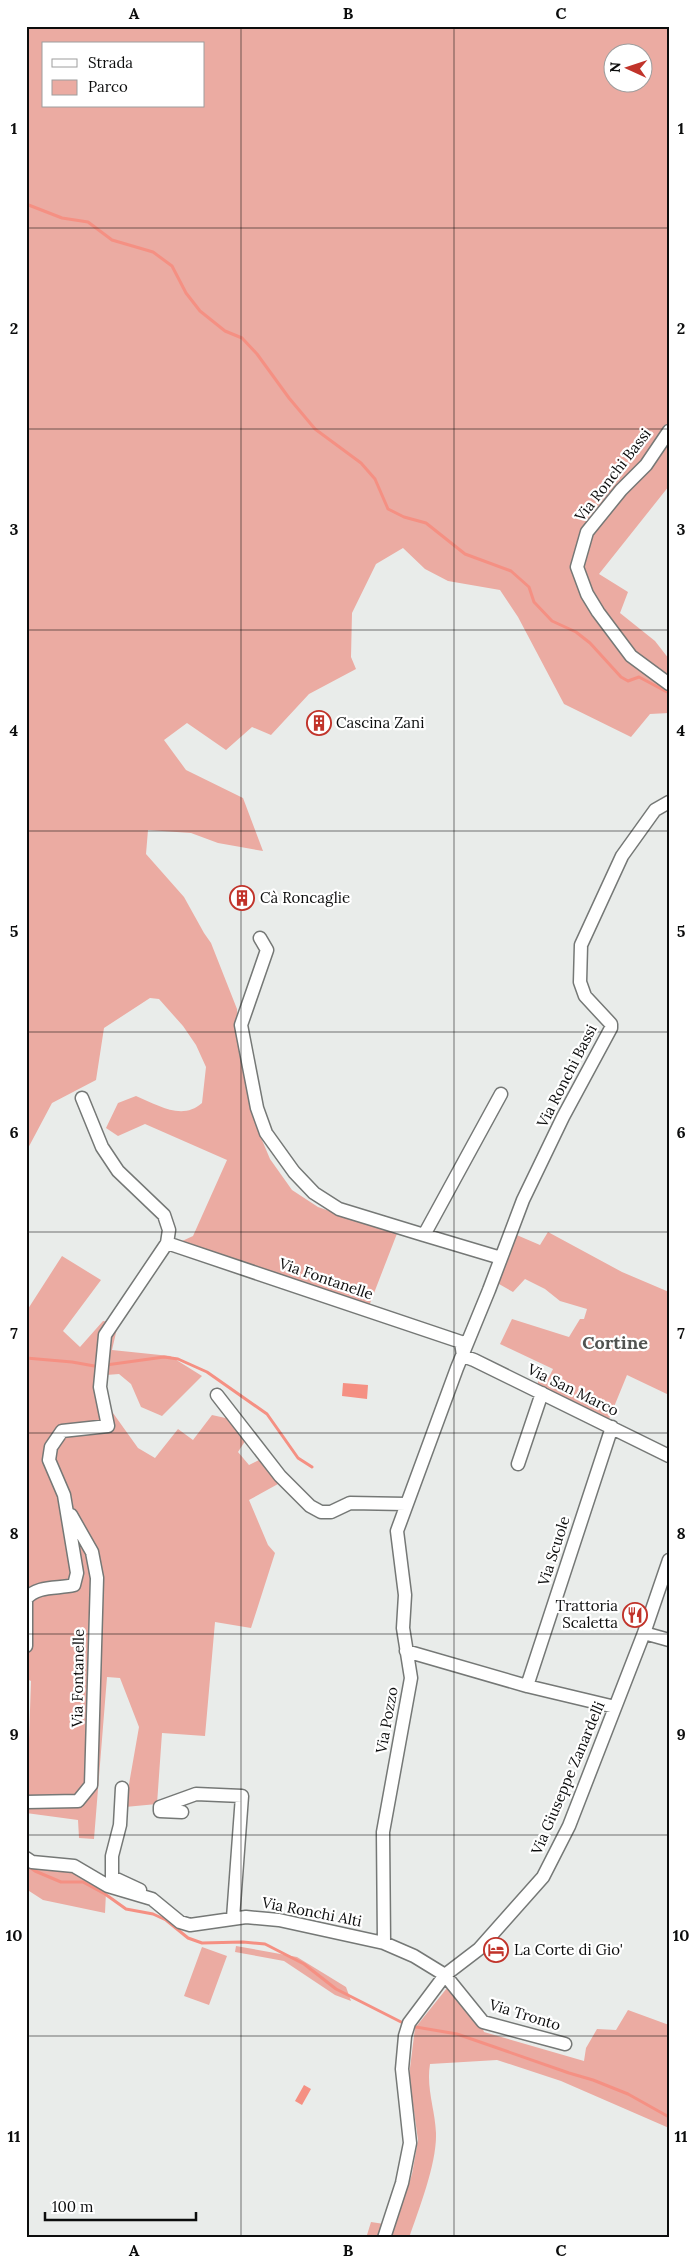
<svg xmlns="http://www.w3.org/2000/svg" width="695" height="2264" font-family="Lora,serif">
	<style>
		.green { fill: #ebaba2; fill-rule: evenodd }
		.water { fill: #f59083 }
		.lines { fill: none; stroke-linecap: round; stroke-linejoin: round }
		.stream { stroke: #f59083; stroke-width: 3 }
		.minor-casing { stroke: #757876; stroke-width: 15 }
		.minor { stroke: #fff; stroke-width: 12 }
		.grid { fill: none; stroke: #0c0d0d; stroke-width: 1; stroke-opacity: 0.55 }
		.labels { text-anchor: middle; stroke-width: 4.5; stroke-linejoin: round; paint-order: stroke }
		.street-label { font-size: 15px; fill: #0c0d0d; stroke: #fff }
		.poi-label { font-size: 15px; fill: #0c0d0d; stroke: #fff; text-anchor: start }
		.quarter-label { font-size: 18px; font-weight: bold; fill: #515351; stroke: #fff }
		.neatline { fill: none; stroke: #0c0d0d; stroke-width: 2 }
		.grid-label { font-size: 16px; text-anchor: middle; font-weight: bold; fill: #0c0d0d }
	</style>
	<rect width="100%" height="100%" fill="#e9ecea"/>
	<!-- green -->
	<path class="green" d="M26,26H669V486L599,574L628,592L620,613L655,641L669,659V713L650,714L631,737L564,704L518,617L500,590L448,581L425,569L403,548L376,564L352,613L351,657L356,669L309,694L271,735L252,727L226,750L187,723L164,740L186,770L243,798L263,851L218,843L191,833L148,830L146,854L184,897L204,933L211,943L237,1009L239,1036L257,1128L270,1159L292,1190L318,1207L358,1221L398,1231L369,1306L180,1242L193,1236L227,1160L145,1124L118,1136L106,1128L118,1103L136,1096C158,1105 182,1121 202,1103L206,1067L196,1045L183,1026L159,999L150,998L104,1028L96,1080L52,1103L26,1152ZM44,44H204V106H44ZM612,52H642V82H612Z
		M548,1232L622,1272L669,1292V1395L627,1375L609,1419L537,1385L541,1374L549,1377L553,1369L500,1344L512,1319L569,1337L580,1319H584L587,1309L560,1301L545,1289L525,1279L513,1292L499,1284L503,1261L512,1233L540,1245Z
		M62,1256L101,1280L63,1331L80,1347L103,1321L109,1322L103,1423L75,1426L47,1453L58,1493L74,1579L26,1597V1312Z
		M118,1324L112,1350L170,1356L202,1376L162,1416L141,1407L131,1384L119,1374L106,1375L108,1335Z
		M108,1406L138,1448L155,1458L178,1429L193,1440L212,1415L239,1421L249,1435L238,1452L249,1465L263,1458L287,1479L249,1500L268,1545L275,1553L251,1628L215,1622L205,1736L162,1733L157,1804L125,1807L139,1727L120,1678L107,1677L94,1839L79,1838L78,1820L26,1813V1805L87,1798L98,1569L68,1505L51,1459L66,1434L103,1430Z
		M69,1514L93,1568L89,1782L76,1799H26V1739H29L31,1681L27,1679L32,1595L72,1588Z
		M26,1862C39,1871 50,1868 64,1870C80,1872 93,1883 106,1892L105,1913L43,1900L26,1889Z
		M236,1946L297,1957L346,1987L351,2001L335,1995L284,1961L235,1952Z
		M202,1947L227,1956L209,2005L184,1996Z
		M451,1983L480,2021L484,2032L584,2061L586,2048L597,2029L616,2030L628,2010L669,2025V2128L561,2081L497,2060L430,2064C426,2088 435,2109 436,2133C437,2163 419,2209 409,2238H391L412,2174L418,2140L409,2076L415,2028Z
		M371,2222L384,2224L379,2238L367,2235Z"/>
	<!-- water -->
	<path class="water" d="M343,1383L368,1385L367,1399L342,1396Z
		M304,2085L311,2089L302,2105L295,2101Z"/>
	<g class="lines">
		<!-- stream -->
		<path class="stream" d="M26,204L62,218L88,222L112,240L153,252L172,266L186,293L200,311L225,331L242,338L257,354L289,398L315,429L361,463L375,479L388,509L404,517L426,523L465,554L511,571L529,587L534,602L552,621L576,632L590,643L621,677L628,681L639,677L669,693
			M26,1358L72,1362L100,1367
			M106,1365L164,1357L178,1359L207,1372L267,1414L298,1458L312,1467
			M27,1865L35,1871L61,1882H83L105,1894L126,1909L153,1914L166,1920L188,1938L202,1943L243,1942L265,1944L304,1964L336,1989L405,2024
			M410,2026L457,2034L569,2073L593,2080L628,2094L669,2117"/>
		<defs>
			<path id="minor" d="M669,431L646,465L621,490L587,532L577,567L587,594L598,612L631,656L669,684
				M260,938L267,950L241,1025L257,1108L266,1133L294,1172L314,1193L339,1209L424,1235
				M501,1094L424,1235L501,1258
				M82,1098L102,1147L118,1171L164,1215L169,1230L167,1243L461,1342L463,1356
				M463,1356L474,1360L669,1456
				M217,1395L280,1476L310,1506L321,1512H331L350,1503L406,1504
				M518,1464L542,1393
				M644,1633L669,1640
				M26,1646V1599C37,1585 58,1589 74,1585L77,1573L64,1495L49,1460L51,1447L62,1431L108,1426L100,1387L105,1335L167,1243
				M406,1651L527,1686L615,1707
				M527,1686L612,1427
				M122,1788L120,1825L112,1856V1877L140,1890
				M26,1802L78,1801L91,1785L97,1578L92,1552L71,1515
				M182,1812L160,1811V1807L196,1794L242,1796L233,1918
				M26,1858L32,1862L74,1866L108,1886L152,1899L180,1922L190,1925L246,1917L279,1920L384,1943L414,1956L445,1975L483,2022L565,2044
				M384,1943L383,1832L411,1678L403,1628L405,1595L397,1531L457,1368L489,1290L523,1200L563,1117L611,1028V1024L585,996L580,982L581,945L622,856L655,810L669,802
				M384,2238L402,2183L410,2143L402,2069L405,2036L409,2023L445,1975L479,1949L543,1877L569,1826L644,1633L669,1560"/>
		</defs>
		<!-- minor casing -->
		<use href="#minor" class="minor-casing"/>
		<!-- minor -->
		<use href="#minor" class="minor"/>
	</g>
	<!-- grid -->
	<path class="grid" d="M241,26V2238M454,26V2238M26,228H669M26,429H669M26,630H669M26,831H669M26,1032H669M26,1232H669M26,1433H669M26,1634H669M26,1835H669M26,2036H669"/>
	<!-- icons -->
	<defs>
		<symbol id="building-ring" viewBox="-11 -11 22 22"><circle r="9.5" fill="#fff" stroke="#c1332a" stroke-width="1.5"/><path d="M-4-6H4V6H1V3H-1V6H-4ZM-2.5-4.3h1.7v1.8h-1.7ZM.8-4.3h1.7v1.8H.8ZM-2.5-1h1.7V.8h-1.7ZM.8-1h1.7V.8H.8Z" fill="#c1332a"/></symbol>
		<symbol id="restaurant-ring" viewBox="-11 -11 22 22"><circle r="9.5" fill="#fff" stroke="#c1332a" stroke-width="1.5"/><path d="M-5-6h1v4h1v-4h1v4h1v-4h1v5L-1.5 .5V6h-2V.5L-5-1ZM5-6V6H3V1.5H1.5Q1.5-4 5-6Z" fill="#c1332a"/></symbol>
		<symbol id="hotel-ring" viewBox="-11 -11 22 22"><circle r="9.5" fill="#fff" stroke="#c1332a" stroke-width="1.5"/><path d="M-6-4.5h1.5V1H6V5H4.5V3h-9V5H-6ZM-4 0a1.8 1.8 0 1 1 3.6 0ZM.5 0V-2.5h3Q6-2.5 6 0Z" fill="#c1332a"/></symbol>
	</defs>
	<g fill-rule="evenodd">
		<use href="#building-ring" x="305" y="709" width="28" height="28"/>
		<use href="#building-ring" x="228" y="884" width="28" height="28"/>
		<use href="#restaurant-ring" x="621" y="1601" width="28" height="28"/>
		<use href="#hotel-ring" x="482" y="1936" width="28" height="28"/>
	</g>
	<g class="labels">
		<!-- street labels -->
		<g class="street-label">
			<text transform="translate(613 475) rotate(-52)" y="5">Via Ronchi Bassi</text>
			<text transform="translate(567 1076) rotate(-63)" y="5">Via Ronchi Bassi</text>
			<text transform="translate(326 1279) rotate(19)" y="5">Via Fontanelle</text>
			<text transform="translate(573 1390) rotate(26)" y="5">Via San Marco</text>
			<text transform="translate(554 1551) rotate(-72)" y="5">Via Scuole</text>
			<text transform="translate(78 1678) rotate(-89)" y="5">Via Fontanelle</text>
			<text transform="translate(387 1720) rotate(-80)" y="5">Via Pozzo</text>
			<text transform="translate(568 1778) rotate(-67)" y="5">Via Giuseppe Zanardelli</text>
			<text transform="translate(312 1912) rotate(11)" y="5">Via Ronchi Alti</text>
			<text transform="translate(525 2015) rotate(17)" y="5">Via Tronto</text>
		</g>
		<!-- poi labels -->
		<g class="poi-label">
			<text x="336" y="728">Cascina Zani</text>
			<text x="260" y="903">Cà Roncaglie</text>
			<text x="618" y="1611" text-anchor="end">Trattoria<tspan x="618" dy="17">Scaletta</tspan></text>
			<text x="514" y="1955">La Corte di Gio'</text>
		</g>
		<!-- quarter labels -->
		<g class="quarter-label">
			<text x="615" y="1349">Cortine</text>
		</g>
	</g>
	<!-- border -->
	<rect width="695" height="2264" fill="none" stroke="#ffffff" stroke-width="55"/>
	<!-- legend -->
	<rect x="42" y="42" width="162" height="65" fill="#ffffff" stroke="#9e9e9e"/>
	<rect x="52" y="59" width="25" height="8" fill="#ffffff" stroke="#9e9e9e"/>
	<text x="88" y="68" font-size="15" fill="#0c0d0d">Strada</text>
	<rect x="52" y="80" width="25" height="15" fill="#ebaba2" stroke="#9e9e9e"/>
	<text x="88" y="92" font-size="15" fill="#0c0d0d">Parco</text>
	<!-- north arrow -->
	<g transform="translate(628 68) rotate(273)"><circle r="24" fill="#ffffff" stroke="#9e9e9e"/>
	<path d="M0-4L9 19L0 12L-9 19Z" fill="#c1332a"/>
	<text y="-8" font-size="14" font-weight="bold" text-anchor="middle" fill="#0c0d0d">N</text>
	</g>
	<!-- scale -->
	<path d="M45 2212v8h151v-8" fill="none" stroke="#0c0d0d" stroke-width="2.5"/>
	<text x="52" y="2212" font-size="15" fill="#0c0d0d" stroke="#ffffff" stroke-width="4" paint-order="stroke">100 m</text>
	<rect x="28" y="28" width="640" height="2208" class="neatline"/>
	<g class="grid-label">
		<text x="134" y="19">A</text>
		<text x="348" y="19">B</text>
		<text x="561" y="19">C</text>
		<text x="14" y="134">1</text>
		<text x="681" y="134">1</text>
		<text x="14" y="334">2</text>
		<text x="681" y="334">2</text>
		<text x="14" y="535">3</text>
		<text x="681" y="535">3</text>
		<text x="14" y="736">4</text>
		<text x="681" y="736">4</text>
		<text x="14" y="937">5</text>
		<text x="681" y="937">5</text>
		<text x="14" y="1138">6</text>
		<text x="681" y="1138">6</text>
		<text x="14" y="1339">7</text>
		<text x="681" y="1339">7</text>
		<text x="14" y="1539">8</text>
		<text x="681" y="1539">8</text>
		<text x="14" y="1740">9</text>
		<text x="681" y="1740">9</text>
		<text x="14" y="1941">10</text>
		<text x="681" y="1941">10</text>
		<text x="14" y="2142">11</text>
		<text x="681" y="2142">11</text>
		<text x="134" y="2256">A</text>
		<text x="348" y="2256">B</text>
		<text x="561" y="2256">C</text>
	</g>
</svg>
